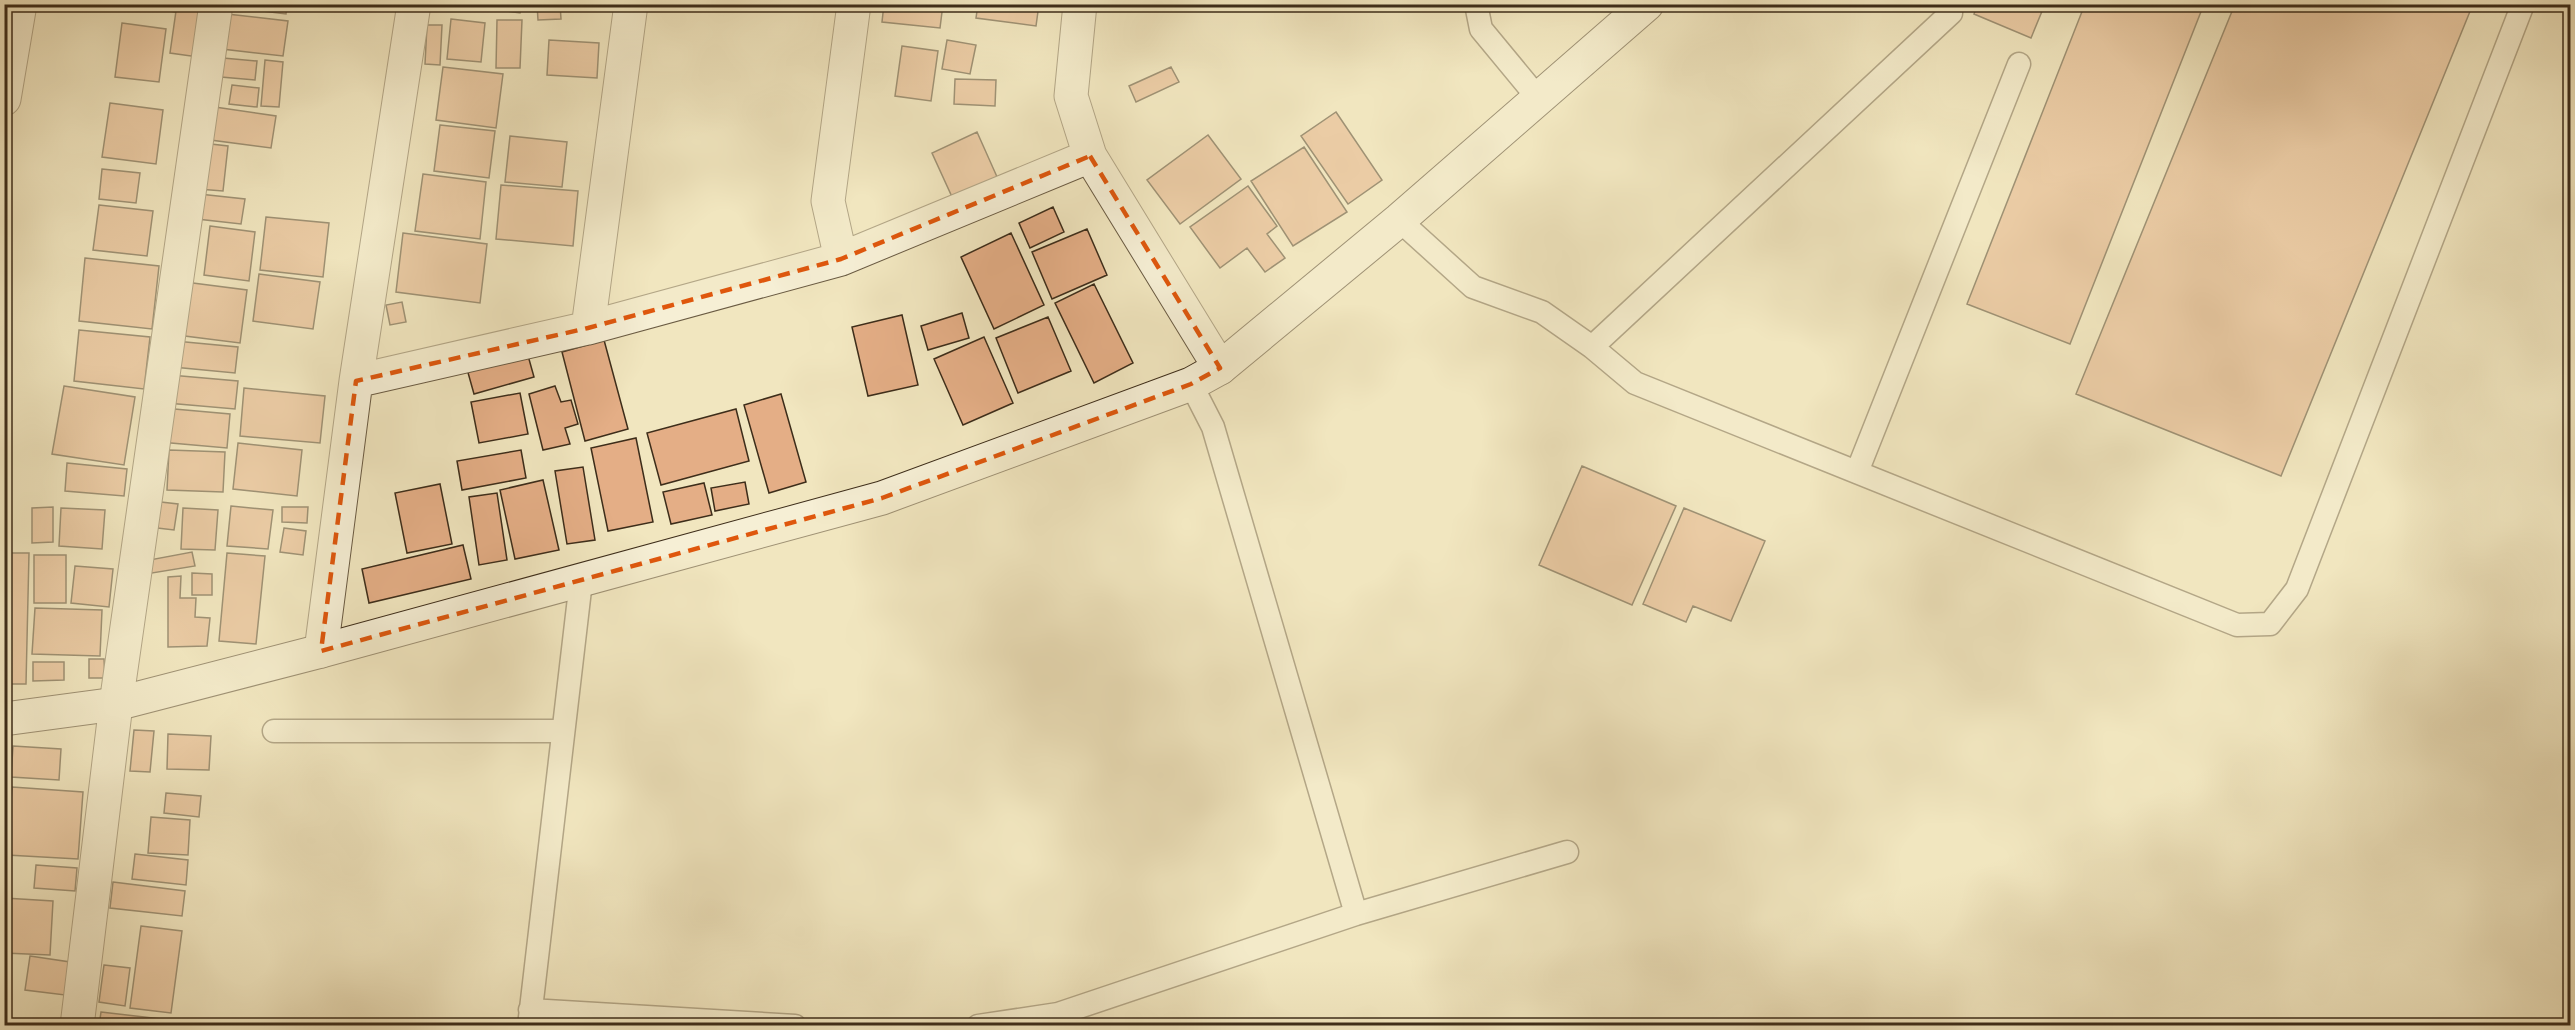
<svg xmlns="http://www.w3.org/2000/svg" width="2575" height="1030" font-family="Vollkorn,serif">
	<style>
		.building { fill: #e4ae86; stroke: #3d2d1a; stroke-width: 1.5 }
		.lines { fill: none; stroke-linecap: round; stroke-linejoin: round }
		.lane-casing { stroke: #6a5b43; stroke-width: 25 }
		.street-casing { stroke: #6a5b43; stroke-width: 35 }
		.secondary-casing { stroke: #3d2d1a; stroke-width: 35 }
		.lane { stroke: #f6efd5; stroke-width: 22 }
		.street { stroke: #f6efd5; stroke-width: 33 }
		.secondary { stroke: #f6efd5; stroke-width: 33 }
		.marked { fill: none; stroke: #df570d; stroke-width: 4.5; stroke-dasharray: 12 8; stroke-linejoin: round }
	</style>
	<rect width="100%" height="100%" fill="#f1e6bf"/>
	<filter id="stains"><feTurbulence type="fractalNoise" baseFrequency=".00333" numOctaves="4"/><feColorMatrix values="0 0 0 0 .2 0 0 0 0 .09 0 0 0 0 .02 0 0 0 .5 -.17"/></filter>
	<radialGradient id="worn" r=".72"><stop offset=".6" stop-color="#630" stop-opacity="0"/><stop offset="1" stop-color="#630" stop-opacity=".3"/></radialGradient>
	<!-- building -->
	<path class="building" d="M126,4H176L175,12Z
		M177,4H205L198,57L170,53Z
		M230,4H287L286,14L230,7Z
		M457,4H522L520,13Z
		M537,4H560L561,19L538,20Z
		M884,4H943L940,28L882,22Z
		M978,4H1039L1036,26L976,18Z
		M1978,4H2045L2031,38L1974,14Z
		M2085,4H2204L2070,344L1967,304Z
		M2235,4H2473L2281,476L2076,394Z
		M227,14L288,21L283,56L222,49Z
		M451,19L485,23L481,62L447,59Z
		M497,20H522L520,68H496Z
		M122,23L166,29L159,82L115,77Z
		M427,25H442L440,65L425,64Z
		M549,40L599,43L597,78L547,75Z
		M947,40L976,45L970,74L942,69Z
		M902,46L938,51L931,101L895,96Z
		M223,58L257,61L255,80L221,77Z
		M265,60L283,62L279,107L261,106Z
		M443,67L503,74L496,128L436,120Z
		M1171,67L1179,82L1136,102L1129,86Z
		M955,79L996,80L995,106L954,104Z
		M232,85L259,88L257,107L229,104Z
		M110,103L163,110L156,164L102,157Z
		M208,106L276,116L271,148L203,139Z
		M1336,112L1382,180L1348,204L1301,136Z
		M440,125L495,131L489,178L434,171Z
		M977,132L998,179L953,199L932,153Z
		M1208,135L1241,179L1180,224L1147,180Z
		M510,136L567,142L562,187L505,182Z
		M202,143L228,146L223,191L198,189Z
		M1304,147L1347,212L1293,246L1251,181Z
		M102,169L140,173L136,203L99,199Z
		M423,174L486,182L480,239L415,231Z
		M501,185L578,191L573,246L496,239Z
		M1248,186L1277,226L1267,234L1285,258L1265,272L1247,248L1220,268L1190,227Z
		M199,194L245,199L241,224L197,219Z
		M99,205L153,211L147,256L93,250Z
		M1053,207L1064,232L1030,248L1019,223Z
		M266,217L329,223L323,277L260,270Z
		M210,226L255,232L249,281L204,275Z
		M1087,229L1107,275L1052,299L1032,252Z
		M403,233L487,244L480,303L396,292Z
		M1011,233L1044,305L994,329L961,257Z
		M85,258L159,266L152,329L79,321Z
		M259,274L320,282L313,329L253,321Z
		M185,282L247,290L240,343L177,335Z
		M1094,284L1133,363L1094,383L1055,303Z
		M402,302L406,322L390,325L386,305Z
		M962,313L969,338L928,350L921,326Z
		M902,315L918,385L868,396L852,327Z
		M1048,317L1071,371L1018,393L996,338Z
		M79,330L150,337L144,389L74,381Z
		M984,337L1013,403L963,425L934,359Z
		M604,340L628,429L585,441L562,352Z
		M175,341L238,347L235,373L173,367Z
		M527,352L534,377L474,394L467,369Z
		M170,375L238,381L235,409L167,403Z
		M64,386L135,397L124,465L52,454Z
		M555,386L561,402L571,400L578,424L565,428L570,444L543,450L529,394Z
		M244,388L325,396L320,443L240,436Z
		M520,393L528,434L479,443L471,402Z
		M781,394L806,482L769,493L744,405Z
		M163,408L230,414L227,448L160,442Z
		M736,409L749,461L661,485L647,433Z
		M636,438L653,522L608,531L591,448Z
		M238,443L302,450L297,496L233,489Z
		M169,450L225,452L223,492L167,490Z
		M521,450L526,478L462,490L457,461Z
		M67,463L127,469L124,496L65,491Z
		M1582,466L1676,506L1632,605L1539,565Z
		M583,467L595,540L567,544L555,471Z
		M543,480L559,550L515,559L500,490Z
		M745,482L749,504L715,511L711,488Z
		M704,483L712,515L671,524L663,492Z
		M440,484L452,544L407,553L395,493Z
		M497,493L507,560L479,565L469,497Z
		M152,501L178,504L174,530L149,527Z
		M231,506L273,510L268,549L227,546Z
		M53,507V542L32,543V508Z
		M282,507H308L307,523L282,522Z
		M61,508L105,510L102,549L59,546Z
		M183,508L218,510L215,550L181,549Z
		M1684,508L1765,541L1731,621L1693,606L1686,622L1643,604Z
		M284,528L306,531L303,555L280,552Z
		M463,545L471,579L369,603L362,569Z
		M192,552L195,566L146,574L144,561Z
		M4,553H29L26,684H4Z
		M227,553L265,556L256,644L219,641Z
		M34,555H66V603H34Z
		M75,566L113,569L109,607L71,603Z
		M192,573L212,574V595H192Z
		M181,576L180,598H196L195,617L210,618L207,646L168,647V577Z
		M35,608L102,610L100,656L32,654Z
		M89,659H104L105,678H89Z
		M33,662H64V680L33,681Z
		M134,730L154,731L150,772L130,771Z
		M168,734L211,736L209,770L167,769Z
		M13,746L61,749L59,780L11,777Z
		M12,787L83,792L78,859L7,855Z
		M166,793L201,796L199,817L164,813Z
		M151,817L190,820L188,855L148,853Z
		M135,854L188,860L186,885L132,879Z
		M36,865L77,868L75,891L34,888Z
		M113,882L185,891L182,916L110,908Z
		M4,898L53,901L50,955L4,953Z
		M141,926L182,931L171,1013L130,1008Z
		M30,956L70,962L65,995L25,990Z
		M104,965L130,968L125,1006L99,1002Z
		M101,1012L170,1020V1026H99Z"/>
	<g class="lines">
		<defs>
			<path id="lane" d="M1476,4L1481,29L1538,98
				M1399,220L1473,287L1542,312L1592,347L1635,383L2237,625L2270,624L2297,589L2523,4
				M1592,347L1951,13
				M1191,384L1213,427L1356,914
				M1857,472L2019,64
				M274,731H562
				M530,1010L795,1026
				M529,1026L581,581
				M978,1026L1058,1014L1356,914L1567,852"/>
			<path id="street" d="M1080,4L1071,96L1090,156L1220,368
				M4,99L20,4
				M841,259L828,201L854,4
				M588,328L631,4
				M356,381L588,328L841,259L1090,156
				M321,651L356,381L414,4
				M77,1026L116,704L216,4"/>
			<path id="secondary" d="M4,719L116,704L321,651L882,498L1191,384L1220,368L1399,220L1647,4"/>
		</defs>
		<!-- lane casing -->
		<use href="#lane" class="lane-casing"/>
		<!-- street casing -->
		<use href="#street" class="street-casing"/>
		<!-- secondary casing -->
		<use href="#secondary" class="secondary-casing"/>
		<!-- lane -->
		<use href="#lane" class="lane"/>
		<!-- street -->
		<use href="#street" class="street"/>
		<!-- secondary -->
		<use href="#secondary" class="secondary"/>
	</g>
	<!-- marked area -->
	<path d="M0 0H2575V1030H0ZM1090,156L1220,368L1191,384L882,498L321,651L356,381L588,328L841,259Z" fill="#f1e6bf" fill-opacity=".55" fill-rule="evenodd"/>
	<path class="marked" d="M1090,156L1220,368L1191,384L882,498L321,651L356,381L588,328L841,259Z"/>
	<!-- margin -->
	<rect width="2575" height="1030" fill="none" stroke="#f1e6bf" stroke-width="24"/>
	<rect x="6" y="6" width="2563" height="1018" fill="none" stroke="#3d2d1a" stroke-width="3"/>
	<rect x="12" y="12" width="2551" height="1006" fill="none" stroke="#3d2d1a" stroke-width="1.5"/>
	<rect width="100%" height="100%" filter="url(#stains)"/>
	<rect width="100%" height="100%" fill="url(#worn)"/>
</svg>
